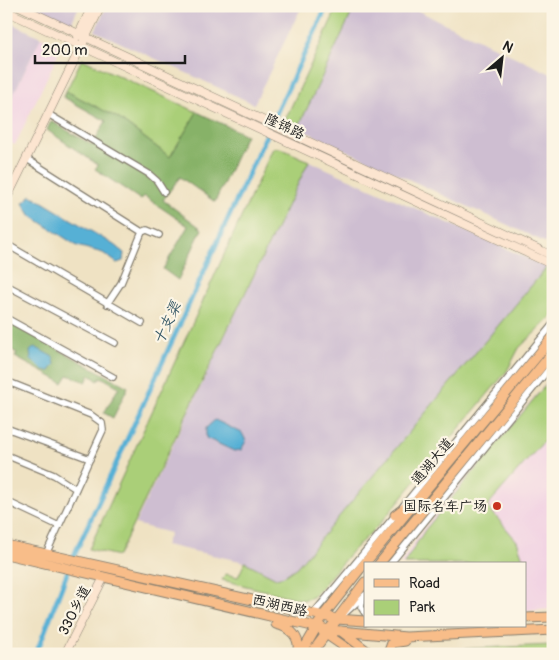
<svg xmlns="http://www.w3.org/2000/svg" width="559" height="660" font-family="Pangolin,'LXGW WenKai TC',sans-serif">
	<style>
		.built { fill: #f1d0e3 }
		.industrial { fill: #cebed1 }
		.green { fill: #aacf78; stroke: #63764a }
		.forest { fill: #87b268; stroke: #526742 }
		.water { fill: #57b0d5; stroke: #3a6678 }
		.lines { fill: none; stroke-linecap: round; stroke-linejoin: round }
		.canal { stroke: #57b0d5; stroke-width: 5 }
		.street-casing { stroke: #867f70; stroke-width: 8 }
		.secondary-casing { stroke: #867f70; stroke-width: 9 }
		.primary-casing { stroke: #867f70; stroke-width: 11 }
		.street { stroke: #fff; stroke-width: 5.5 }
		.secondary { stroke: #fce5d0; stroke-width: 8 }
		.primary { stroke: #f8bd89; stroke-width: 9 }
		.poi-dot { fill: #c8321e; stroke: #fcf5e5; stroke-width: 2 }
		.labels { text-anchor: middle; stroke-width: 4.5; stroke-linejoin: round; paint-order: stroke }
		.street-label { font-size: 14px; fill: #1c1c1c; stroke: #fcf5e5 }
		.poi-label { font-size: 14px; fill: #1c1c1c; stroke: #fcf5e5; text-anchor: end }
		.water-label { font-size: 15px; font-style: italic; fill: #345766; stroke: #fcf5e5 }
	</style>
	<rect width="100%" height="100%" fill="#fcf5e5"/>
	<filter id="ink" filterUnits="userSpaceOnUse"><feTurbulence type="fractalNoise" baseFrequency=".02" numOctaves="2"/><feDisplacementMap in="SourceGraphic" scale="10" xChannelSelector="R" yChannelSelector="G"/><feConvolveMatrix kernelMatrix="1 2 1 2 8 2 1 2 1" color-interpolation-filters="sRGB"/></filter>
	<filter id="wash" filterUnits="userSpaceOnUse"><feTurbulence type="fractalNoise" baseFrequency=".0096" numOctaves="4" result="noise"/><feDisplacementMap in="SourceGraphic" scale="20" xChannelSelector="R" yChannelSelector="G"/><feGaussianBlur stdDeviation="1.12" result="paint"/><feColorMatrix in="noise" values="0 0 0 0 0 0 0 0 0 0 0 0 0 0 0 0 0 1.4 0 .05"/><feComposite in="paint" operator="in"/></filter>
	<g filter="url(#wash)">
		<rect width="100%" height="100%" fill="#efe2c3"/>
		<!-- built -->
		<path class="built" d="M41,37L62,46L15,145L6,141V110Z
			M553,375V609L525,611V564H400L424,528L460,484Z"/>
		<!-- industrial -->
		<path class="industrial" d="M33,6H79L71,24Z
			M107,6H302L254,104L95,31Z
			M355,6H408L553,75V246L298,128Z
			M6,21L41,37L6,110Z
			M309,161L547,267L297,567L284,576L276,578L245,562L165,545L170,533L135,524Z"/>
		<!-- green -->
		<path class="green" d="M338,6H355L298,128L284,122Z
			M82,59L197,112L170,157L118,118L66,91Z
			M273,148H280L309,161L118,556L89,549Z
			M547,267L553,269V315L519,348L507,371L378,526L352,551L313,597L303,600L222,580L226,574L238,577L245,562L276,578L284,576L297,567Z
			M553,376V431L487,506L517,541L525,564H404L425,530Z
			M553,645V654H436L431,650Z"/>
		<!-- forest -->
		<path class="forest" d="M66,91L118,118L170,157L197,112L246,135L215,202L180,177L163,200L202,229L178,280L163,269L188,226L144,196L141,200L95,169L98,165L47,130L51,121L92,145L106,121L63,97Z
			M13,325L128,387L113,418L104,413L119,387L101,377L98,381L90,375L86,382L68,375L63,383L15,357L17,353L6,347V333L8,334Z"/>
		<!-- water -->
		<path class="water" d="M31,195L114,245L124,253L123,261L117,263L103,253L77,246L30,215L23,203Z
			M35,347L53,357L55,364L50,371H45L31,360L30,351Z
			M215,420L242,433L246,441L241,450L234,451L206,438V428Z"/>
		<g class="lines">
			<!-- canal -->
			<path class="canal" d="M72,560L280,105L327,6
				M36,654L69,568"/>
		</g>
	</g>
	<g filter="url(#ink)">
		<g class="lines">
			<defs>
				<path id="street" d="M48,114L149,174L157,181L164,192
					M27,159L142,232L147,230L159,235
					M6,244L142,323
					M6,285L115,343
					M107,304L121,283L142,232
					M6,318L113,377
					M6,381L91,415L102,423L103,430L46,554
					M6,428L90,459
					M6,455L54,475L76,489
					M6,501L59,526
					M403,506L553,324
					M390,564L553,364
					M363,599L361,607L365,613
					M313,614L397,513
					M344,614L365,595"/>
				<path id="secondary" d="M19,6L553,256
					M6,11L553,265
					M78,36L92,6
					M6,200L101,6
					M65,654L104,577"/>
				<path id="primary" d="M395,515L411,503
					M6,545L337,619L365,621
					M6,554L329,630L406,637L553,630
					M379,564L553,352
					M525,618L553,617
					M276,624C290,627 302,638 297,654
					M341,631L371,654
					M323,632L355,654
					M301,654L323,616L360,569L553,337
					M311,654L365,582
					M388,654L392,643L405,641"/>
			</defs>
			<!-- street casing -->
			<use href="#street" class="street-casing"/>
			<!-- secondary casing -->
			<use href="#secondary" class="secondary-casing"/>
			<!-- primary casing -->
			<use href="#primary" class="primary-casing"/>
			<!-- street -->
			<use href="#street" class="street"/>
			<!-- secondary -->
			<use href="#secondary" class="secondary"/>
			<!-- primary -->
			<use href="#primary" class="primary"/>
		</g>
	</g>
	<!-- markers -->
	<circle class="poi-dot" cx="497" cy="506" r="5"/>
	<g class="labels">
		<!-- street labels -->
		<g class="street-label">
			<text transform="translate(285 126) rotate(25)" y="5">隆锦路</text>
			<text transform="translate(432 461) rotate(-50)" y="5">通湖大道</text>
			<text transform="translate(280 605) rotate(13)" y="5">西湖西路</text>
			<text transform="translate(74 610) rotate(-63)" y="5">330乡道</text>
		</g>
		<!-- poi labels -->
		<g class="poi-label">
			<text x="487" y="511">国际名车广场</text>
		</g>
		<!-- water labels -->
		<g class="water-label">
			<text transform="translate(167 323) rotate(-65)" y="5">十支渠</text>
		</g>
	</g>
	<!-- margin -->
	<rect width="559" height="660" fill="none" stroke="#fcf5e5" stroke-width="25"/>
	<!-- legend -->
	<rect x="364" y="562" width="162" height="65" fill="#fcf5e5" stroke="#a29e95"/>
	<rect x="374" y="579" width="25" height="8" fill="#f8bd89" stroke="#a29e95"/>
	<text x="409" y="588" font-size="15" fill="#1c1c1c">Road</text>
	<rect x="374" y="600" width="25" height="15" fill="#aacf78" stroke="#a29e95"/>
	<text x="409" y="612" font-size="15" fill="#1c1c1c">Park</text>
	<!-- north arrow -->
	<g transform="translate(502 58) rotate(28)" stroke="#fcf5e5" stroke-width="4" paint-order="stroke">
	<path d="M0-4L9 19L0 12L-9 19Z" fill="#1c1c1c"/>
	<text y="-8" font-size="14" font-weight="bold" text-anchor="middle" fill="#1c1c1c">N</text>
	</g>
	<!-- scale -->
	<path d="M35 55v8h150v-8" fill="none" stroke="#1c1c1c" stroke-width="2.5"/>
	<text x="42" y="55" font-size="15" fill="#1c1c1c" stroke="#fcf5e5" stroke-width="4" paint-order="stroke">200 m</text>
</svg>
